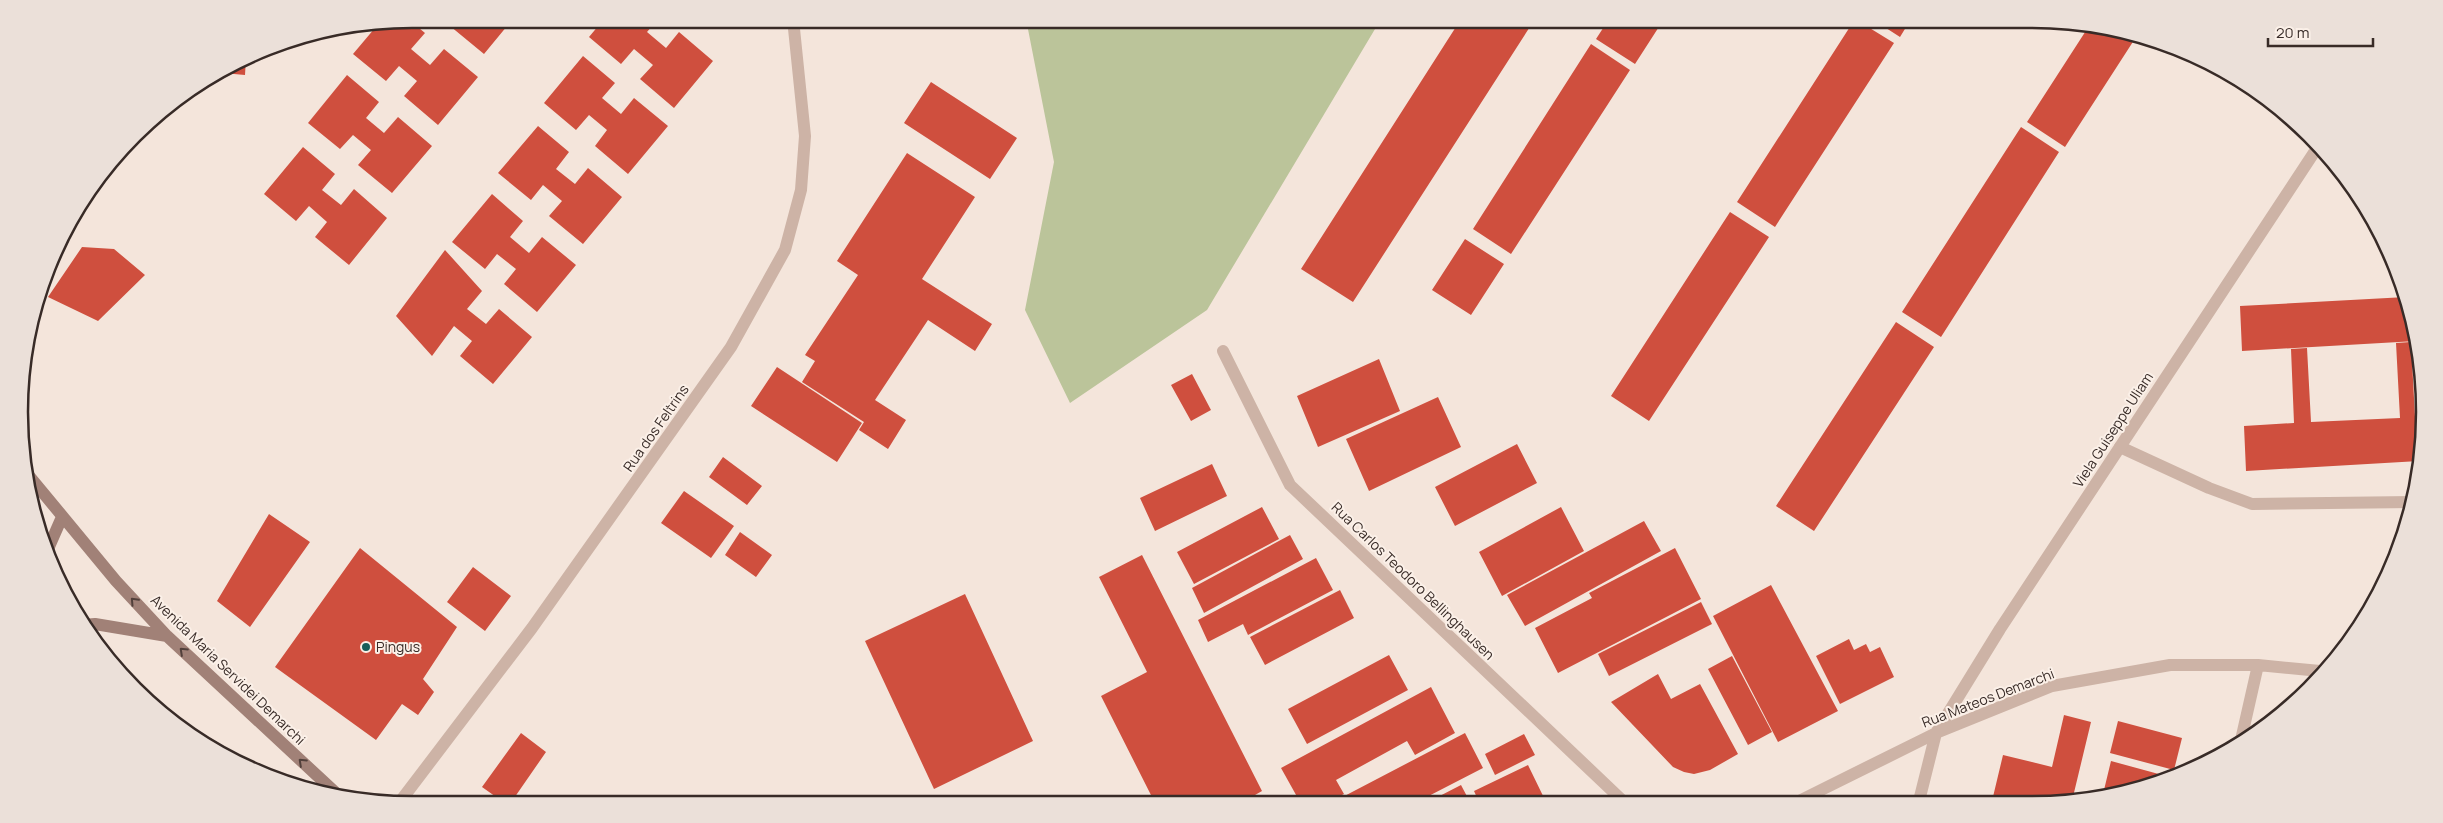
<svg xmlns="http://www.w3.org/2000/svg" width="2443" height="823" font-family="Manrope,sans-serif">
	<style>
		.green { fill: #bbc49a }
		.building { fill: #cf4f3e }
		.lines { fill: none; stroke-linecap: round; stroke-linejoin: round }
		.service { stroke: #cdb3a6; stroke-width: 12 }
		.minor { stroke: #cdb3a6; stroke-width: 12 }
		.tertiary { stroke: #cdb3a6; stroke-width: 12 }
		.secondary { stroke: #a18177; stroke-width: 12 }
		.oneway { stroke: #52403b }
		.poi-dot { fill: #195d59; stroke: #fbf0e8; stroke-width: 2 }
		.labels { text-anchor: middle; stroke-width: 4; stroke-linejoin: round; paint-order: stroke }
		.street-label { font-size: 14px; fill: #382b27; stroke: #fbf0e8 }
		.poi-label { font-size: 14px; fill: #382b27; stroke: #fbf0e8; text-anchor: start }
		.rim { fill: none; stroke: #382b27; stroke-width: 2.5 }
	</style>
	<rect width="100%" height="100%" fill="#f4e5db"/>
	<!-- green -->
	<path class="green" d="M1026,19H1381L1207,310L1070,403L1025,310L1054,162Z"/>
	<!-- building -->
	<path class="building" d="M408,19L425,33L411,49L430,65L444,49L478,77L438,125L404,96L417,81L399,66L386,81L353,54L380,22Z
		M456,19H513L484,54L450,26Z
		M604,19H658L647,32L666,48L679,32L713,61L674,108L640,79L653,65L634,49L621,64L589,37Z
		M1461,19H1535L1353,302L1301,269Z
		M1609,19H1664L1635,64L1596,39Z
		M1855,19L1894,43L1775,227L1737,202Z
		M1872,19H1911L1900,37Z
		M2089,26L2138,34L2065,147L2027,122Z
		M1591,44L1630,70L1511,254L1473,229Z
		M583,56L615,83L602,98L621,114L634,98L668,126L628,174L595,146L607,130L589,115L576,130L544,103Z
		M246,58L245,75L223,73Z
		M347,75L379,102L366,118L384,133L398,117L432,146L392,193L358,165L371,150L353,135L340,149L308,123Z
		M931,82L1017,138L990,179L904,123Z
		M538,126L569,152L556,169L575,184L588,168L622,197L583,244L549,216L562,201L543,185L531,200L498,173Z
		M2021,127L2059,152L1941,337L1902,312Z
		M303,147L335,174L322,190L341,205L354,189L387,218L349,265L315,237L327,222L309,206L296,221L264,194Z
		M907,153L975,197L922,279L992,324L975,351L928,320L875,400L906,420L888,449L859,430L864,422L802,382L815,361L805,355L858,275L837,261Z
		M492,194L523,221L510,237L529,253L542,237L576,265L537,312L504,284L516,269L497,254L485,269L452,242Z
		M1730,212L1769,237L1649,421L1611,396Z
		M1465,239L1504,264L1471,315L1432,290Z
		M82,247L114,249L145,275L98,321L48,297Z
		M445,250L482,291L467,309L486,324L499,309L532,337L493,384L460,356L472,341L454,326L432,356L396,316Z
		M2406,297L2416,341L2242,351L2240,306Z
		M1896,322L1934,347L1814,531L1776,506Z
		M2411,342L2415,417L2423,416V437L2419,461L2246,471L2244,426L2294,423L2291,349L2307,348L2311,422L2400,418L2396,343Z
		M1379,359L1400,411L1318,447L1297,396Z
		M777,367L862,423L837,462L751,406Z
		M1192,374L1211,410L1191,421L1171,385Z
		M1438,397L1461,447L1369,491L1346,439Z
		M1517,444L1537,483L1455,526L1435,487Z
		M723,457L762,486L747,505L709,477Z
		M1212,464L1227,496L1155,531L1140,498Z
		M684,491L734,526L711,558L661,523Z
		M1262,507L1279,539L1194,584L1177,552Z
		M1561,507L1584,551L1502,596L1479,552Z
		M269,514L310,542L250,627L217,601Z
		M1644,521L1661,551L1525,626L1507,595Z
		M740,532L772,555L756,577L725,555Z
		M1290,535L1303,559L1204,613L1192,588Z
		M360,548L457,627L423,679L434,692L418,715L402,704L376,740L275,667Z
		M1675,548L1701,599L1558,673L1535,628L1592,598L1589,593Z
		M1142,555L1262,791L1241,803H1155L1101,696L1147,672L1099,577Z
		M1316,558L1333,590L1248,635L1243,624L1208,642L1198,620Z
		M473,567L511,596L485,631L447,602Z
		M1771,585L1838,711L1778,742L1713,616Z
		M1340,590L1354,618L1265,665L1250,637Z
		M965,594L1033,741L934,789L865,641Z
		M1701,602L1712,624L1609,676L1598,654Z
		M1849,639L1854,650L1866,644L1870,652L1880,647L1894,677L1840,704L1816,656Z
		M1389,655L1408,690L1307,744L1288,709Z
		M1732,656L1772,732L1748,745L1708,669Z
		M1658,674L1671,699L1700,684L1738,754L1710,770L1694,774L1684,772L1673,767L1611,702Z
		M1431,687L1455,733L1415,755L1407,741L1336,780L1344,794L1328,802H1300L1281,768Z
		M2064,715L2091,722L2072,801H1992L2003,755L2052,767Z
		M2118,721L2182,738L2174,770L2110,753Z
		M521,733L546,752L510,804H506L482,787Z
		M1465,733L1483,768L1417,802H1333Z
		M1524,734L1535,755L1495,775L1485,754Z
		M2111,761L2166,776L2112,792L2104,790Z
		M1528,765L1546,802H1479L1474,791Z
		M1461,785L1470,802H1428Z
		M529,798L536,804H522Z"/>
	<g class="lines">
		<!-- service -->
		<path class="service" d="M2120,447L2209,488L2252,504L2413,502"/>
		<!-- minor -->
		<path class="minor" d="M1223,351L1290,485L1624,802
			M2241,740L2258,665
			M1799,801L1936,733L2052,686L2170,665H2258L2320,671
			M1919,801L1936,733L2000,629L2319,145"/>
		<!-- tertiary -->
		<path class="tertiary" d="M399,803L532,628L731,347L785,250L801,190L805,136L793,19"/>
		<!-- secondary -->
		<path class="secondary" d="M25,471L116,581L167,636L338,795
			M48,549L62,517
			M83,625L95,624L167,636"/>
	</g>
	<!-- one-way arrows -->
	<defs><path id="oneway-chevron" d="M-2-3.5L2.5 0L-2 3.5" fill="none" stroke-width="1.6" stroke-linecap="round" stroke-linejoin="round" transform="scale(1.25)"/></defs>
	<g class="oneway">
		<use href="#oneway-chevron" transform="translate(134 601) rotate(-133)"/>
		<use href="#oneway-chevron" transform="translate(183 651) rotate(-137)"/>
		<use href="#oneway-chevron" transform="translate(302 762) rotate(-137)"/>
	</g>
	<!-- markers -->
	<circle class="poi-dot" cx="366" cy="647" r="5"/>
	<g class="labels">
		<!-- street labels -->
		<g class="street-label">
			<text transform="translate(656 428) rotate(-55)" y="5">Rua dos Feltrins</text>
			<text transform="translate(2113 430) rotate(-57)" y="5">Viela Guiseppe Uliam</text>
			<text transform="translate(1413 581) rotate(44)" y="5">Rua Carlos Teodoro Bellinghausen</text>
			<text transform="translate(228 670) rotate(44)" y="5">Avenida Maria Servidei Demarchi</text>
			<text transform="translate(1988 698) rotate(-21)" y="5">Rua Mateos Demarchi</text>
		</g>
		<!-- poi labels -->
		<g class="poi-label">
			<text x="376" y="652">Pingus</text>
		</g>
	</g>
	<!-- crop -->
	<path d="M0 0H2443V823H0ZM412 28H2032A384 384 0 0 1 2416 412V412A384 384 0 0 1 2032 796H412A384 384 0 0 1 28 412V412A384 384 0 0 1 412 28Z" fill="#ebe0d9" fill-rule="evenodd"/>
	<path class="rim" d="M412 28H2032A384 384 0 0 1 2416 412V412A384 384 0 0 1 2032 796H412A384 384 0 0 1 28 412V412A384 384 0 0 1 412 28Z"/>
	<!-- scale -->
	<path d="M2268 38v8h105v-8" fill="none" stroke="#382b27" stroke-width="2.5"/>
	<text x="2276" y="38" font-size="15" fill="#382b27" stroke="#fbf0e8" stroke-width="4" paint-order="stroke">20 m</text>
</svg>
